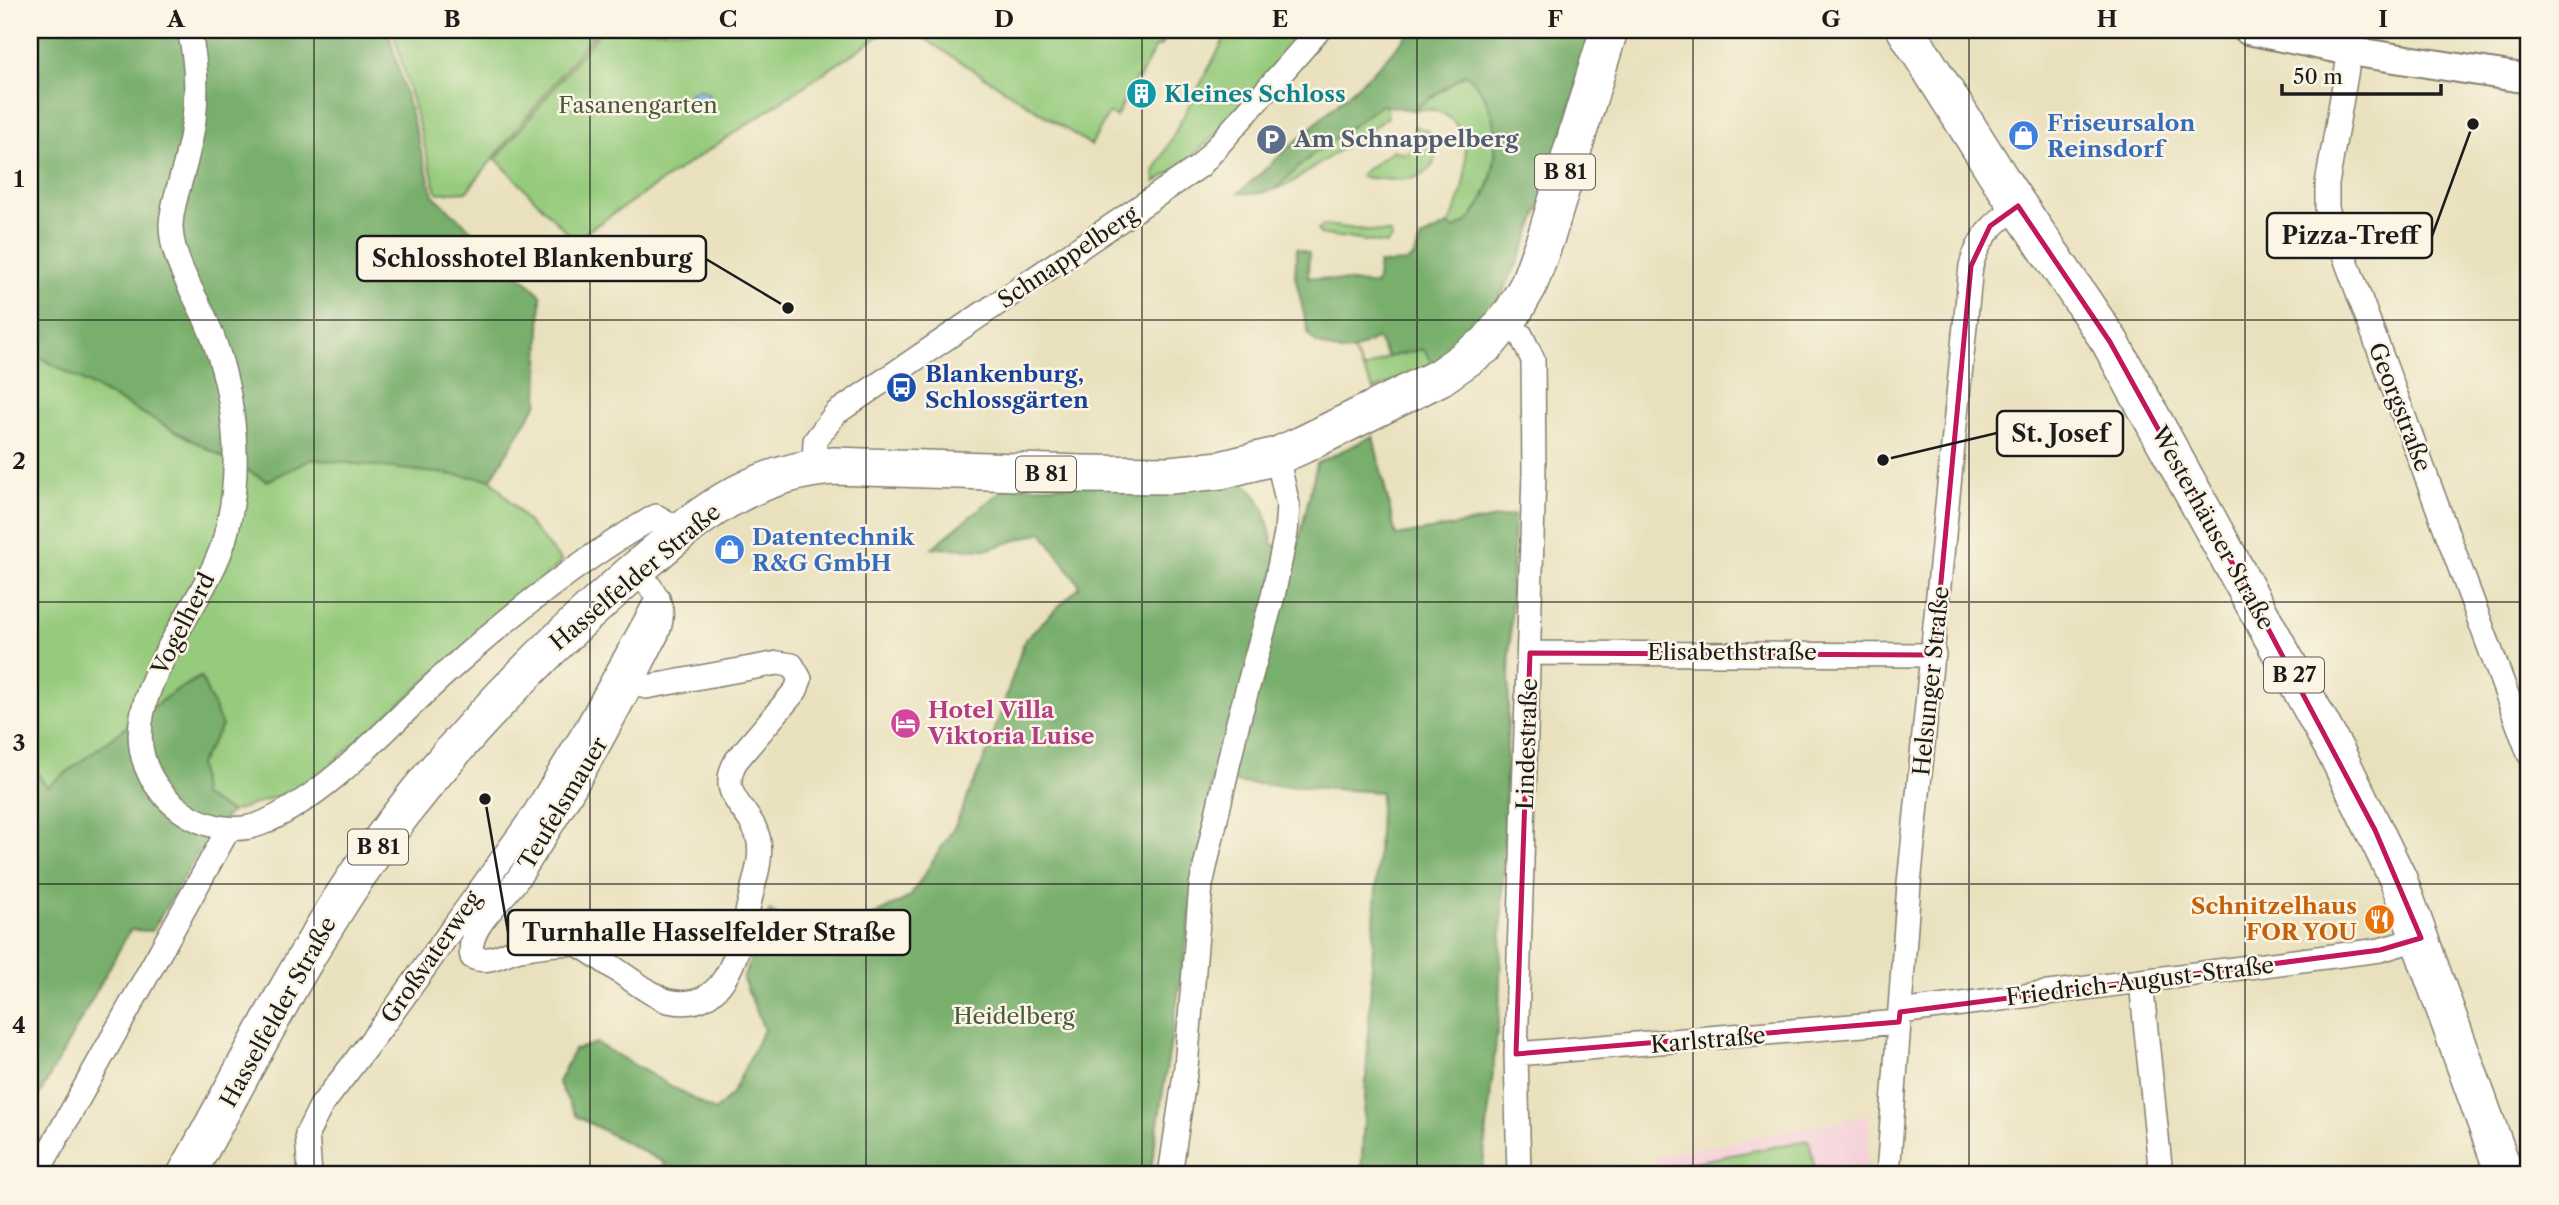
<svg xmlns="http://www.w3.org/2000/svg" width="2559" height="1205" font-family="'Libre Caslon Text',serif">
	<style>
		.built { fill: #f5cfda }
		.green { fill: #96cb7d; stroke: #59744c; stroke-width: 2 }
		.forest { fill: #78af6c; stroke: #4a6644; stroke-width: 2 }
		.water { fill: #7eb5ee; stroke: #4d6885; stroke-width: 2 }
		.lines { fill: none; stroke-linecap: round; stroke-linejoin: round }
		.minor-casing { stroke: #827e6d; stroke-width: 26 }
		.tertiary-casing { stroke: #827e6d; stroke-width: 32 }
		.primary-casing { stroke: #827e6d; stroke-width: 40 }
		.minor { stroke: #fff; stroke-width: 23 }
		.tertiary { stroke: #fff; stroke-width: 28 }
		.primary { stroke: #fff; stroke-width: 37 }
		.marked { fill: none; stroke: #c2185b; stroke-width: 5; stroke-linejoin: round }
		.grid { fill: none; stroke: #1c1c1c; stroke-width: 2; stroke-opacity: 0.55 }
		.labels { text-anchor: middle; stroke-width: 5; stroke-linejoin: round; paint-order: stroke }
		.shield { fill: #fcf5e5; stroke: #5f5d58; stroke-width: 2 }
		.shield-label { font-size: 21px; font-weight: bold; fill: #1c1c1c }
		.culture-label { font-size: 23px; font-weight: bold; fill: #0d838f; stroke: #fcf5e5; text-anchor: start }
		.park-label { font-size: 23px; fill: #47593e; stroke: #fcf5e5 }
		.shop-label { font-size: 23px; font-weight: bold; fill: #366cbe; stroke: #fcf5e5; text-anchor: start }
		.service-label { font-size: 23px; font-weight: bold; fill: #4e5e75; stroke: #fcf5e5; text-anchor: start }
		.street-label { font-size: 23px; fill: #1c1c1c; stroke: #fcf5e5 }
		.transit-label { font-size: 23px; font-weight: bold; fill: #164399; stroke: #fcf5e5; text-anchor: start }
		.hotel-label { font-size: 23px; font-weight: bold; fill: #b23c85; stroke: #fcf5e5; text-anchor: start }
		.food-label { font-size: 23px; font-weight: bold; fill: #c56008; stroke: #fcf5e5; text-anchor: end }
		.leader { fill: none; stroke: #1c1c1c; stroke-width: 2.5 }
		.callout-dot { fill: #1c1c1c; stroke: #fcf5e5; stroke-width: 2.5 }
		.callout { fill: #fcf5e5; stroke: #1c1c1c; stroke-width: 2.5 }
		.callout-label { font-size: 24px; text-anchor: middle; font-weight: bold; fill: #1c1c1c }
		.neatline { fill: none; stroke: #1c1c1c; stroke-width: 2.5 }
		.grid-label { font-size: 23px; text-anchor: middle; font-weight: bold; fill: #1c1c1c }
	</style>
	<rect width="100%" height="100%" fill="#fcf5e5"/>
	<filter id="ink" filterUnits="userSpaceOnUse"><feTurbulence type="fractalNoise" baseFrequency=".0143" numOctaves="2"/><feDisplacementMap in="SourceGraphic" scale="14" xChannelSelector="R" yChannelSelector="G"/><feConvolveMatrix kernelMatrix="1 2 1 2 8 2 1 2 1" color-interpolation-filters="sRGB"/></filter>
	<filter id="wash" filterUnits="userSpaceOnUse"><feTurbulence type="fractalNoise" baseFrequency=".00686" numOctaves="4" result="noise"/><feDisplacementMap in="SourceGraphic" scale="28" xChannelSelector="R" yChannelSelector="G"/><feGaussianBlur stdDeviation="1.57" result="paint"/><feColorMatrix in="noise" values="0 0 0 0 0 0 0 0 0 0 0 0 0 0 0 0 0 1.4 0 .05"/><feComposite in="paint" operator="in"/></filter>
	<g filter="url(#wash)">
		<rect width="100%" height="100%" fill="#e9e1be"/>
		<!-- built -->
		<path class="built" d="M1870,1115L1866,1175H1656L1654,1157Z"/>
		<!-- green -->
		<path class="green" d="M393,30H597L467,191L437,193Z
			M601,30H875L882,34L574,240L496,159Z
			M911,30H1170L1160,47L1156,46L1139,79L1136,78L1116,117L1109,113L1091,145Z
			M1229,30H1301C1263,78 1210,154 1155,182L1154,172Z
			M1466,74C1502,103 1502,161 1482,200C1476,212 1467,226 1453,229L1448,225C1472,185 1481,101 1413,110Z
			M1381,105L1386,106L1388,117L1291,183L1275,189L1312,155Z
			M1414,126L1429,131L1437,144C1438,189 1392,180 1361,177V174L1393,150L1406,154L1413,149Z
			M1324,225L1390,233L1392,238L1386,244L1320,234L1318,229Z
			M1423,349L1434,364L1374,390L1353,351L1364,370L1388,357Z
			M30,352L267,481L312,459L491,479L562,562L305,787L231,812L202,796L199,764L222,726L200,677L172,693L46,788L30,763Z
			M1809,1140L1816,1175H1670L1668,1167Z"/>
		<!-- forest -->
		<path class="forest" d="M30,30H388L433,195L541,295L538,402L491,479L312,459L267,481L30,352Z
			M1412,30H1593C1565,119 1537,256 1479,327C1468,342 1448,353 1434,364L1423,349L1388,357L1377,338L1353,351L1341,352L1316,343L1309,335L1295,276L1297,248L1309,253L1308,277L1376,285L1379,264L1406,262L1414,257L1421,238L1448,225L1453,229C1467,226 1476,212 1483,200C1502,161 1502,103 1465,74L1413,110L1381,105L1312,155L1275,189L1257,194L1239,193L1379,66Z
			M1373,436L1396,536L1514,515L1499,1013L1482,1175H1361L1381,792L1241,783L1212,777L1150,1175H660L665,1163L576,1116L558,1082L574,1050L596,1043L715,1111L732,1094L764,1029L743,979L770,910L817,944L910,897L955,826L989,748L1025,639L1080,586L1042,532L989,549L932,548L1006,487L1241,482C1265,497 1267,519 1273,545L1297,549L1317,463Z
			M201,677L222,726L199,764L202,796L231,812L207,837L152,931L130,930L30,1112V763L47,787L172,693Z"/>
		<!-- water -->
		<path class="water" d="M687 102a12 12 0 1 1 24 0a12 12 0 1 1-24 0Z"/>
	</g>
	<g filter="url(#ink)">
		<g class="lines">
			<defs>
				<path id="minor" d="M189,30C199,72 198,114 187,156C182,180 172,201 171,225C171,258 192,289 205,318C235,386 245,469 224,541C205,605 124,687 143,757C156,807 216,844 265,822C335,790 389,724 446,673C510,615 581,559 656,516L683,531
					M2350,51L2327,184V209L2529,754
					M1505,323L1521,335L1533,360L1534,474L1516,1054L1519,1175
					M814,468L815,441L836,413L1200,166L1319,30
					M1530,653L1934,655
					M634,680L646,687L778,663L792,665L800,679L796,690L736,761C715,798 754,809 759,842C762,861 754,881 750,900C739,944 730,1015 668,1001C651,997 599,955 577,944C558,942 540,946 521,949C504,952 489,965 472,957C465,927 504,900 519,877C570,800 616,717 657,634C669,605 654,592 637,569
					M2141,982L2161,1175
					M1900,1012L2380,950L2421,938
					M1516,1054L1899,1022
					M36,1175L228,830
					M310,1175L307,1134L321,1106L387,1020L532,817L587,727L658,598
					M1170,1175L1186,1067L1201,885L1237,726L1273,596L1286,533L1288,505L1277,456
					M1888,1175L1909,884L1971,266C1979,236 1994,223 2018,206"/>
				<path id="tertiary" d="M2248,30L2350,51L2529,79"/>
				<path id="primary" d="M1906,30L2002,182L2110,342L2338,756L2398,879L2505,1175
					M186,1175C242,1075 293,972 356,877C430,767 522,670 621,583C688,525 741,473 834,466L1082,474L1170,475L1221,470L1277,456L1302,445L1440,377L1487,344L1513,312L1528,286L1547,234L1609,30"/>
			</defs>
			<!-- minor casing -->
			<use href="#minor" class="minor-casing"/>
			<!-- tertiary casing -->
			<use href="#tertiary" class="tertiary-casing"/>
			<!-- primary casing -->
			<use href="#primary" class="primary-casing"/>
			<!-- minor -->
			<use href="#minor" class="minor"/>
			<!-- tertiary -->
			<use href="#tertiary" class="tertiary"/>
			<!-- primary -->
			<use href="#primary" class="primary"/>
		</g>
	</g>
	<!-- marked area -->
	<path class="marked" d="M2018,206L2110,342L2256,606L2375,830L2421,938L2380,950L1900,1012L1899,1022L1516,1054L1530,653L1934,655L1971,266L1990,226Z"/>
	<!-- grid -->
	<path class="grid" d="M314,30V1175M590,30V1175M866,30V1175M1142,30V1175M1417,30V1175M1693,30V1175M1969,30V1175M2245,30V1175M30,320H2529M30,602H2529M30,884H2529"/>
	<!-- icons -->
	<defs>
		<symbol id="building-disc" viewBox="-11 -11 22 22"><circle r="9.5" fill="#0f9aa8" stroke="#fcf5e5"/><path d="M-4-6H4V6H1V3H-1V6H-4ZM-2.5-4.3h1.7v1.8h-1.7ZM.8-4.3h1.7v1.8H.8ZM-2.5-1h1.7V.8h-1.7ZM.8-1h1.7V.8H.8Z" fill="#fff"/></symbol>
		<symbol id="shop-disc" viewBox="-11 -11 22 22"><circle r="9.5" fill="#3f7fe0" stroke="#fcf5e5"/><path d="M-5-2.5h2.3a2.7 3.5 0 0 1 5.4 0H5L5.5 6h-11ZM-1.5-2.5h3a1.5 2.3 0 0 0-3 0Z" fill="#fff"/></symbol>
		<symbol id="parking-disc" viewBox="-11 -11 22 22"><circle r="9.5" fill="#5c6f8a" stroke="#fcf5e5"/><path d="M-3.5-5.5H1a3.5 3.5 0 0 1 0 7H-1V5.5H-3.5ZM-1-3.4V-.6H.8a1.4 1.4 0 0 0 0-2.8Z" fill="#fff"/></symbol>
		<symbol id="bus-disc" viewBox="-11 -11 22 22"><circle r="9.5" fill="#1a4fb4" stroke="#fcf5e5"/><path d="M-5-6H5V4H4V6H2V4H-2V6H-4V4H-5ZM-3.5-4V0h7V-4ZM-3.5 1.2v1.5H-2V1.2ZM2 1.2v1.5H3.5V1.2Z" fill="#fff"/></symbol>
		<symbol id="hotel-disc" viewBox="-11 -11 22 22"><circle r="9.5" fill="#d1479c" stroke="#fcf5e5"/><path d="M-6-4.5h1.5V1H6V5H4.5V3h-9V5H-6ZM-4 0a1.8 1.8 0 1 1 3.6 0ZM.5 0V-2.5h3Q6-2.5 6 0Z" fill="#fff"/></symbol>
		<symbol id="restaurant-disc" viewBox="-11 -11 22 22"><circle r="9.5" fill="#e8710a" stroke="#fcf5e5"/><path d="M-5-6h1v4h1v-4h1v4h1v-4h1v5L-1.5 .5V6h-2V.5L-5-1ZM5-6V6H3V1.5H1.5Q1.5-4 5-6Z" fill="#fff"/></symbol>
	</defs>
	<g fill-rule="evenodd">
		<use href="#building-disc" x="1124" y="76" width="35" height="35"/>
		<use href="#shop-disc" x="2006" y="118" width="35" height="35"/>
		<use href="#parking-disc" x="1254" y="122" width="35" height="35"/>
		<use href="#bus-disc" x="884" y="370" width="35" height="35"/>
		<use href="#shop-disc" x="712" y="532" width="35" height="35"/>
		<use href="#hotel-disc" x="888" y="706" width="35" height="35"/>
		<use href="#restaurant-disc" x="2362" y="902" width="35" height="35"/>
	</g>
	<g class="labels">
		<!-- shield labels -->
		<g class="shield">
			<rect x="1535" y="154.5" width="60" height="35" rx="5"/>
			<rect x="1016" y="456.5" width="60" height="35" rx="5"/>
			<rect x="2264" y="657.5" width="60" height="35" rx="5"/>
			<rect x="348" y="829.5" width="60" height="35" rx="5"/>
		</g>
		<g class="shield-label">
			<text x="1565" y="179">B 81</text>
			<text x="1046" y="481">B 81</text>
			<text x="2294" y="682">B 27</text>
			<text x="378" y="854">B 81</text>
		</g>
		<!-- culture labels -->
		<g class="culture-label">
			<text x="1164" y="102">Kleines Schloss</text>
		</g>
		<!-- park labels -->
		<g class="park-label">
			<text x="638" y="113">Fasanengarten</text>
			<text x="1014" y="1024">Heidelberg</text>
		</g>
		<!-- shop labels -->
		<g class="shop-label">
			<text x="2047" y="131">Friseursalon<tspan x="2047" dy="26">Reinsdorf</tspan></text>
			<text x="752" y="545">Datentechnik<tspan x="752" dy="26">R&amp;G GmbH</tspan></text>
		</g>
		<!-- service labels -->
		<g class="service-label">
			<text x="1294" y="147">Am Schnappelberg</text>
		</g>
		<!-- street labels -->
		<g class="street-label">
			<text transform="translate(1068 257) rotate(-34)" y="8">Schnappelberg</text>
			<text transform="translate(2400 407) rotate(69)" y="8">Georgstraße</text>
			<text transform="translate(2213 528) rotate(61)" y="8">Westerhäuser Straße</text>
			<text transform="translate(635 577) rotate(-40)" y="8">Hasselfelder Straße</text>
			<text transform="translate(183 624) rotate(-63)" y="8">Vogelherd</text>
			<text x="1732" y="660">Elisabethstraße</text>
			<text transform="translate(1931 681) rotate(-84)" y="8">Helsunger Straße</text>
			<text transform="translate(1527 744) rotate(-88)" y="8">Lindestraße</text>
			<text transform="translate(563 803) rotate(-59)" y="8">Teufelsmauer</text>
			<text transform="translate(431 957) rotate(-55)" y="8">Großvaterweg</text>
			<text transform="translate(2140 981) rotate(-7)" y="8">Friedrich-August-Straße</text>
			<text transform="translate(278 1012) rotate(-61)" y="8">Hasselfelder Straße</text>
			<text transform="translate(1708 1040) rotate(-5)" y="8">Karlstraße</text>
		</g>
		<!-- transit labels -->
		<g class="transit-label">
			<text x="925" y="382">Blankenburg,<tspan x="925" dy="26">Schlossgärten</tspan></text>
		</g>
		<!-- hotel labels -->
		<g class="hotel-label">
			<text x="928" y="718">Hotel Villa<tspan x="928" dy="26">Viktoria Luise</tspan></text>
		</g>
		<!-- food labels -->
		<g class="food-label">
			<text x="2357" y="914">Schnitzelhaus<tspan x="2357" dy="26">FOR YOU</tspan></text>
		</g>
	</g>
	<!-- callouts -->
	<path class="leader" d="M2473 124L2432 236M788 308L706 259M1883 460L1997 433M485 799L508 932"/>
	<g class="callout-dot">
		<circle cx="2473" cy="124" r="7"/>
		<circle cx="788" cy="308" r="7"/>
		<circle cx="1883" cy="460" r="7"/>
		<circle cx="485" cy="799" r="7"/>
	</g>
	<g class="callout">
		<rect x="2267" y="213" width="165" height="45" rx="7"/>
		<rect x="357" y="236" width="349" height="45" rx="7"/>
		<rect x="1997" y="411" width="126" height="45" rx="7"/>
		<rect x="508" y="910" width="402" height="45" rx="7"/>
	</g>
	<g class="callout-label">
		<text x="2350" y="244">Pizza-Treff</text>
		<text x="532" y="267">Schlosshotel Blankenburg</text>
		<text x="2060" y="442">St. Josef</text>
		<text x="709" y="941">Turnhalle Hasselfelder Straße</text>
	</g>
	<!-- margin -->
	<rect width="2559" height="1205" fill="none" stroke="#fcf5e5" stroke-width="77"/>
	<!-- scale -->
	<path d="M2282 84v10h159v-10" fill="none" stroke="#1c1c1c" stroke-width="3.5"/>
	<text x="2293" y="84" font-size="21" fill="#1c1c1c" stroke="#fcf5e5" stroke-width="5" paint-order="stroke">50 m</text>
	<rect x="38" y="38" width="2482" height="1128" class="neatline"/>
	<g class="grid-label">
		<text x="176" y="27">A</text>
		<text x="452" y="27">B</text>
		<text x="728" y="27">C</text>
		<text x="1004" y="27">D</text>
		<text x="1280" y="27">E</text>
		<text x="1555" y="27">F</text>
		<text x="1831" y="27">G</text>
		<text x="2107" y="27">H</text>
		<text x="2383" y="27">I</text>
		<text x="19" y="187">1</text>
		<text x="19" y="469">2</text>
		<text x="19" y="751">3</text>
		<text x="19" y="1033">4</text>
	</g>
</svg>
